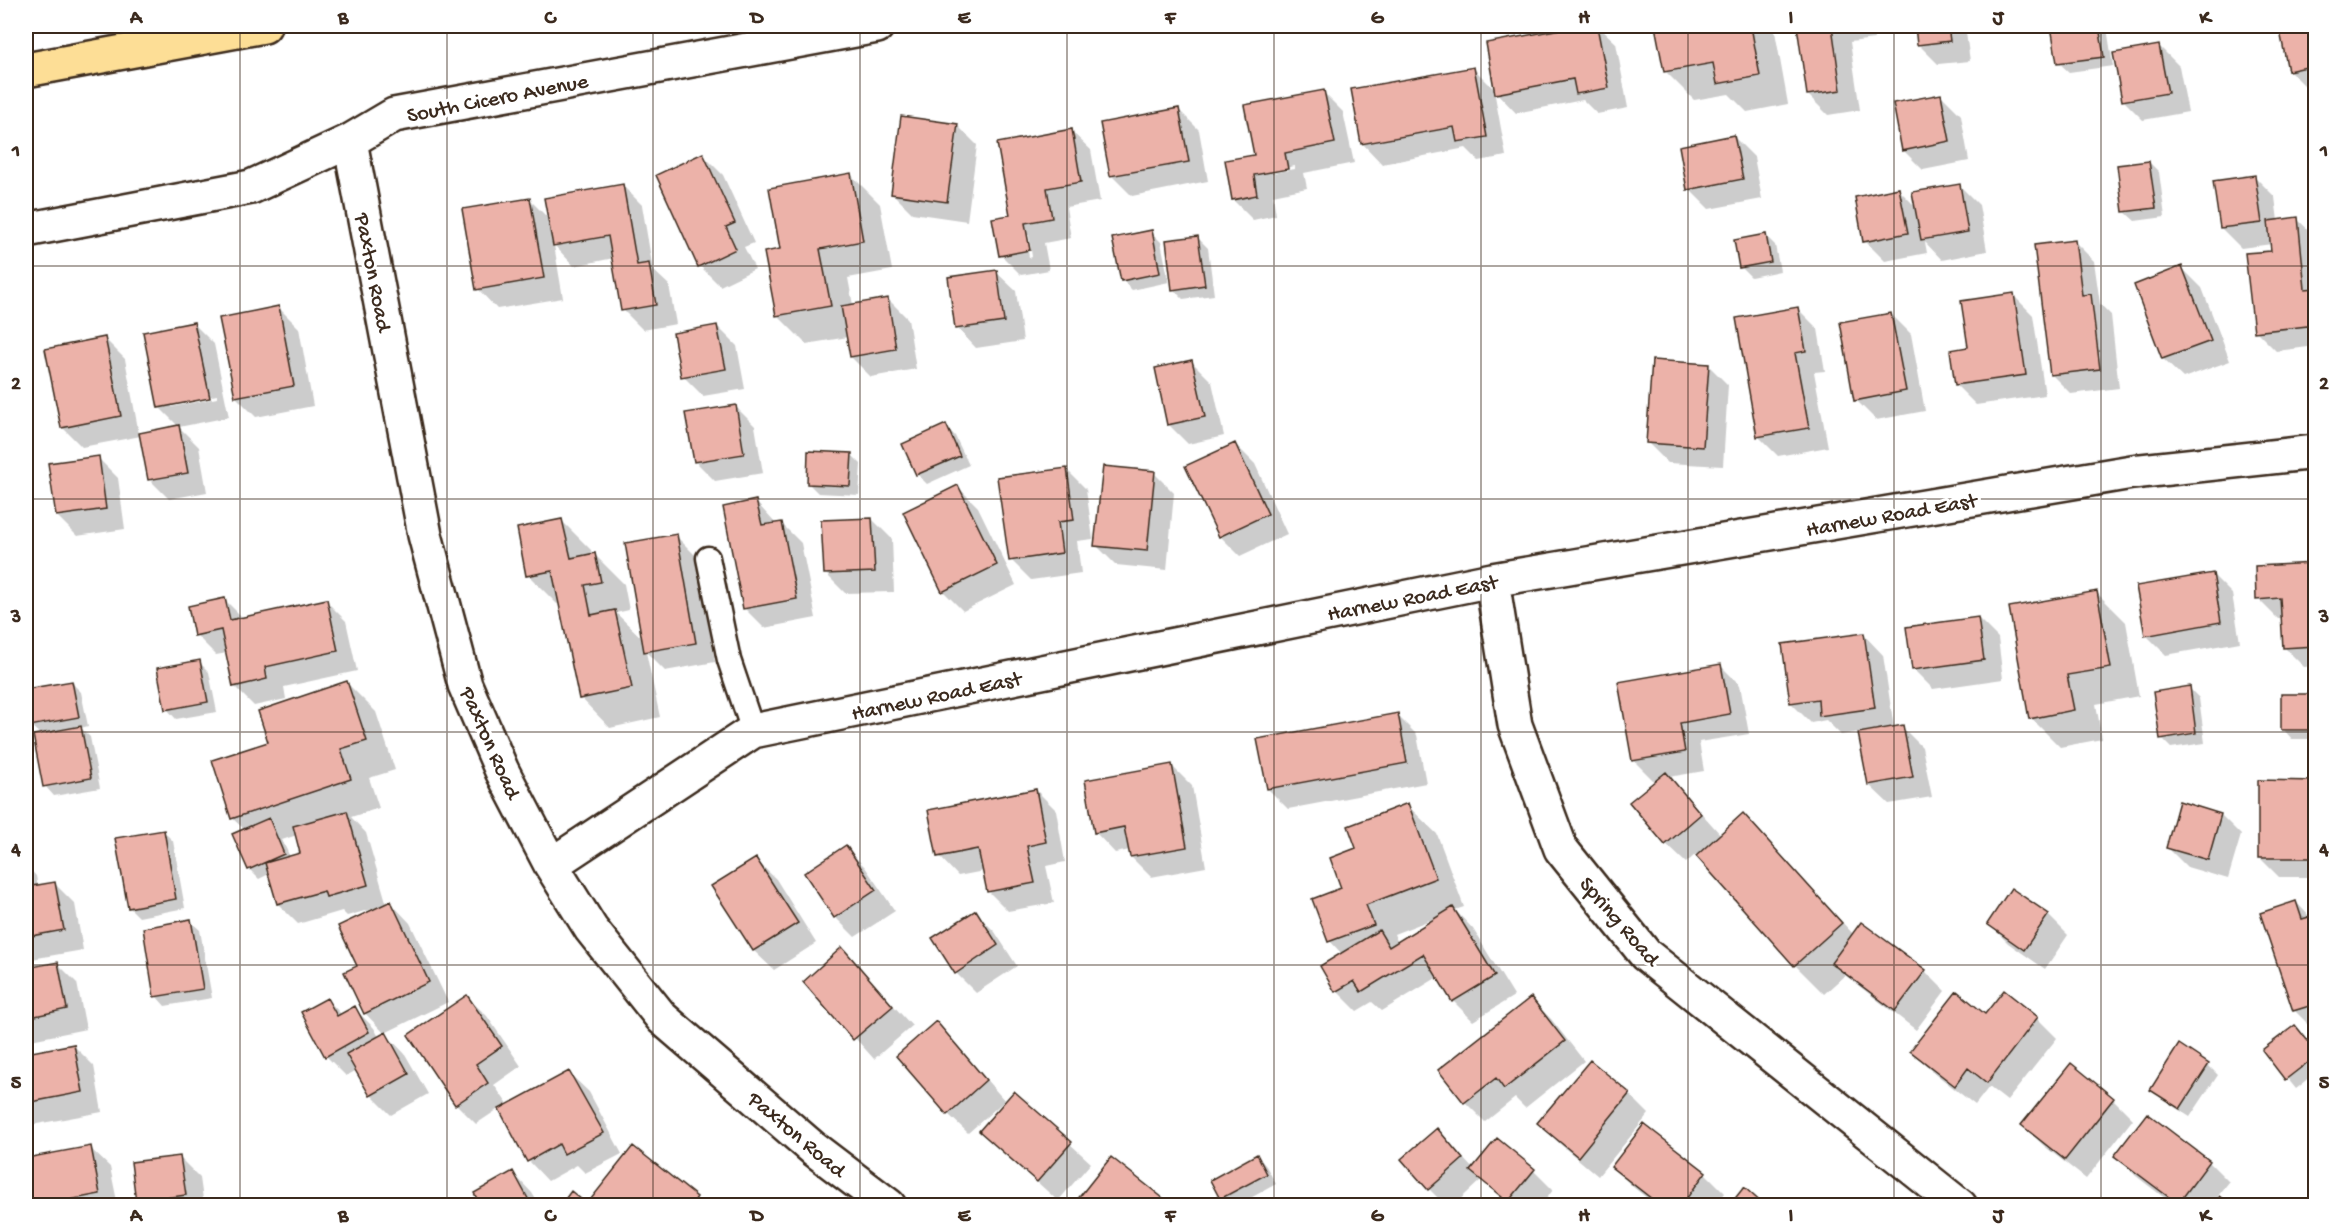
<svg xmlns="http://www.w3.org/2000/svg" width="2341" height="1231" font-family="'Gochi Hand',sans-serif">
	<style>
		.shadow { fill: #0003; fill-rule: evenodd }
		.building { fill: #ecb2a9; stroke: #3b2a1e; stroke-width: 1.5 }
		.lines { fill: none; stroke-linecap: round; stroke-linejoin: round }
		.service-casing { stroke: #3b2a1e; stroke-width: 27 }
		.minor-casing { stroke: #3b2a1e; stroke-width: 38 }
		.primary-casing { stroke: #3b2a1e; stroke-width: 38 }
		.service { stroke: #fff; stroke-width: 22 }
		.minor { stroke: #fff; stroke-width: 33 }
		.primary { stroke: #fdde96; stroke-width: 33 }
		.grid { fill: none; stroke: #3b2a1e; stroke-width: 1.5; stroke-opacity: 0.55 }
		.labels { text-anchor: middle; stroke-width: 6; stroke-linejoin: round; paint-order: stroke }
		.street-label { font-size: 22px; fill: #3b2a1e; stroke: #fff }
		.neatline { fill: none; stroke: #3b2a1e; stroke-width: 2 }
		.grid-label { font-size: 20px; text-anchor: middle; font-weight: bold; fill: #3b2a1e }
	</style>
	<rect width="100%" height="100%" fill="#fff"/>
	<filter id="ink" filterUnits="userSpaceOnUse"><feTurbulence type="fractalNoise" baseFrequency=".0167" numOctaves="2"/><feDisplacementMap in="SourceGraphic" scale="12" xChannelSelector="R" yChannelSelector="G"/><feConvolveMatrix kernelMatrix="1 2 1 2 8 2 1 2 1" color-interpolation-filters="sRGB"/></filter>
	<g filter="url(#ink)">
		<!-- shadow -->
		<path class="shadow" d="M1585,26H1598L1616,43L1628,108L1597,114L1583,100L1516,113L1494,90L1506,156L1479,161L1466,148L1382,164L1363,144L1353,91L1473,68L1496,91L1487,44Z
			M1657,26H1774L1788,104L1747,112L1729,94L1694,100L1665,71Z
			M1798,26H1872L1874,39L1850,42L1860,110L1828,115L1808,95Z
			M1909,26H1965L1970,61L1938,64L1918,44L1917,30H1913Z
			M2053,26H2104L2107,28L2113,66L2069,72L2059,63Z
			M2281,26H2316V89L2309,90L2289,70Z
			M2159,46L2179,66L2188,112L2143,120L2123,100Z
			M1323,92L1343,112L1354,163L1304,173L1307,188L1273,195L1276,215L1253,220L1233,200L1255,156ZM1295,166V169L1272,173V170Z
			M1941,95L1961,115L1969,161L1923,170L1903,150Z
			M1179,110L1199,130L1208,181L1132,196L1112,176Z
			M957,125L977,145L967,221L912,213L892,193Z
			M1071,131L1091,150L1100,201L1066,207L1071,238L1044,243L1049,270L1021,275L1001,255L1012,216ZM1026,235H1029L1032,257L1029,258Z
			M1734,137L1754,157L1762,199L1709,209L1689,189Z
			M703,155L723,175L754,243L744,247L755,269L720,286L700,266Z
			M2149,162L2159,172L2165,217L2135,221L2125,212Z
			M851,175L880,204L892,270L848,278L853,305L888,299L908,319L916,369L871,377L851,357L848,337L806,344L777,315L782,250Z
			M2255,177L2275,197L2278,221L2297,219L2316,237V346L2276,351L2256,331L2272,252V244L2241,248L2221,228Z
			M622,185L642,205L653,270L669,285L676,324L643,330L623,310L614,258L574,266L554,245L563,298L497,309L478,289L529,199L550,220Z
			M1959,185L1979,205L1987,251L1942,260L1925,242L1927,253L1885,261L1865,241L1899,190L1916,207Z
			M1151,232L1161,242L1169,282L1132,290L1122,280Z
			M1766,236L1775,245L1780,271L1751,277L1741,267Z
			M1198,238L1208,248L1214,295L1183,299L1173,289Z
			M2074,241L2094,261L2100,304L2111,315L2119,388L2071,394L2051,374Z
			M2182,268L2202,288L2230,361L2183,378L2163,359L2136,286Z
			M996,272L1016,291L1023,341L976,348L957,328Z
			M2013,295L2033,315L2045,395L1976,405L1956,385L1969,349Z
			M279,308L299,328L313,406L256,417L236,397Z
			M1798,309L1818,329L1825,371L1814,372L1828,447L1778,456L1758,436Z
			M1891,314L1911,334L1925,411L1876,420L1856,400Z
			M194,324L214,344L229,417L179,427L199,447L207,492L169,499L149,479L141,436L82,447L62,427L105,339L125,359L139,434L179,427L159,407ZM217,395V398L172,407V404Z
			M717,326L737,346L745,389L703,396L683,376Z
			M1192,362L1212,382L1224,436L1188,444L1168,424Z
			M1708,365L1728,385L1723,466L1668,463L1648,443Z
			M735,406L755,426L763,473L715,481L695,461Z
			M946,426L955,436L969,465L927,484L918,475L904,445Z
			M26,435L30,458L26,459Z
			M1235,444L1255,464L1287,534L1240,556L1220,536Z
			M851,454L861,464L859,495L818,493L808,483Z
			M98,458L118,478L125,529L77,536L57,516Z
			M1066,469L1086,489L1093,539L1077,541L1081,573L1031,580L1011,560Z
			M1154,473L1174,493L1167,570L1116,565L1096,545Z
			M958,487L978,507L1016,585L963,611L943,591Z
			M756,502L776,524L781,523L801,543L816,618L764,628L744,608Z
			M872,519L892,539L894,592L845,593L825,573Z
			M562,521L591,550L592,555H595L624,584L629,610L616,613L644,640L676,536L696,556L715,662L665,671L646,652L660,717L610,728L581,698L560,603L557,604L528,575Z
			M2316,564V666L2304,667L2284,647L2283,619H2278L2258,599Z
			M2212,574L2232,594L2240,642L2166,655L2146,635Z
			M2097,593L2126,622L2139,696L2096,704L2102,739L2060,747L2031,718Z
			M225,600L243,618L326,601L346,621L357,671L284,687L286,699L254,706L234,686L227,653L216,655L196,635Z
			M1978,618L1998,638L2003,679L1933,689L1913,669Z
			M1864,635L1883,655L1894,728L1902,727L1922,747L1932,797L1889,804L1869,785L1860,732L1841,735L1826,720L1811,723L1791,703Z
			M199,662L209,672L217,712L176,719L167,709Z
			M1720,665L1740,685L1749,734L1699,742L1704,771L1669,777L1721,835L1743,815L1854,935L1925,971L1945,991L1916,1030L1845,975L1824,994L1795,965L1696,854L1686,863L1666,844L1660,779L1653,780L1633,760Z
			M71,682L81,692L88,726L81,728L90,737L100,788L54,796L45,786L41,735L31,726L26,691Z
			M347,683L376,712L395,770L369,778L379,808L351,817L366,833L387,905L391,903L410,923L448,1002L385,1033L405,1054L428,1094L391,1115L371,1095L357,1070L346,1076L326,1056L327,999L342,1015L354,1008L374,1028L379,1037L385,1034L365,1013L359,966L379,907L347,916L342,911L298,924L278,904L269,874L259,879L249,869L245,830L232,818L270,743ZM297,835L302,854L290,857L282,840Z
			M2189,688L2199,698L2205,743L2171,748L2161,738Z
			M2316,696V739H2292L2283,729Z
			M1397,715L1417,735L1426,783L1288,809L1268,789Z
			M1172,766L1192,786L1206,867L1151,877L1131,857L1130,850L1115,853L1096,833Z
			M2314,782L2316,877H2279L2259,857Z
			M1036,790L1056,810L1065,862L1046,866L1054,903L1008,911L988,891L984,871L958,876L939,856Z
			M1407,805L1437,834L1464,907L1455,910L1473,929L1514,996L1473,1021L1453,1001L1438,977L1382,1011L1372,1002L1357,1011L1337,991L1322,966L1342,954L1330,941L1342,889L1358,848ZM1435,918L1436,920L1398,943L1394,934Z
			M2221,815L2241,835L2228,879L2187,867L2167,847Z
			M164,832L173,841L185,908L139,917L129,907Z
			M845,847L865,867L895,911L855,937L835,917Z
			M756,860L776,879L816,943L774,970L754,951L713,887Z
			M26,865L36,876L38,887L55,884L75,904L83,950L26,960Z
			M2296,902L2311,918L2316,916L2314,1030L2294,1010Z
			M975,912L995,932L1017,966L976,993L956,973Z
			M2048,915L2068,935L2045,969L2008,943L1989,924Z
			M190,921L200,930L212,998L165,1006L156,996Z
			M842,949L912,1026L874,1059L805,982Z
			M57,963L77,983L86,1029L26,1041V969Z
			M467,997L487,1016L521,1066L494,1085L509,1106L569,1073L589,1092L622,1154L585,1173L577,1165L548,1181L529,1161L500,1108L476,1124L456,1104L410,1036Z
			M1531,999L1551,1019L1584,1061L1525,1108L1515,1098L1485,1122L1465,1102L1440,1070Z
			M1986,1016L2037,1018L2057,1038L2007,1101L1989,1087L1975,1105L1932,1071L1912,1051Z
			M936,1023L1006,1102L1014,1093L1091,1163L1058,1201L981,1131L1005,1104L1003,1102L968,1133L948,1114Z
			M74,1046L94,1066L102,1112L26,1126V1055Z
			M2264,1050L2316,1051V1073L2296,1089Z
			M1590,1062L1629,1094L1649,1114L1598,1176L1559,1143L1539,1123Z
			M2071,1065L2113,1099L2133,1119L2086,1179L2043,1145L2023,1125Z
			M2208,1065L2218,1075L2190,1117L2162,1099L2152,1089Z
			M1437,1130L1474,1170L1534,1171L1553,1190L1541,1206H1510L1481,1180L1453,1206H1446L1429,1189Z
			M90,1148L110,1167L118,1206H26V1160Z
			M633,1148L696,1198L703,1206H587Z
			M1257,1156L1266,1166L1276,1184L1236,1206H1228L1221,1198L1212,1180Z
			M2116,1156L2209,1162L2229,1182L2218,1196L2231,1206H2175L2136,1176Z
			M180,1158L200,1178L204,1206H141L137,1202Z
			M1613,1167L1705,1173L1725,1193L1715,1206H1657L1633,1187Z
			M513,1173L532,1193L540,1206H483Z"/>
		<!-- building -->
		<path class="building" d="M1577,26H1597L1609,88L1576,94L1573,79L1495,94L1486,43Z
			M1655,26H1751L1760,76L1717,84L1713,63L1664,72Z
			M1797,26H1832L1841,90L1807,95Z
			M1915,26H1948L1950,41L1917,45Z
			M2051,26H2099L2104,57L2057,63Z
			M2279,26H2316V65L2288,71Z
			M2159,45L2168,93L2122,101L2113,53Z
			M1474,67L1487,137L1457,142L1454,127L1361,144L1351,89Z
			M1324,90L1335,143L1285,153L1288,169L1254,175L1257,195L1232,200L1225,160L1254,155L1244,105Z
			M1941,94L1950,141L1902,151L1893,103Z
			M1179,108L1189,162L1110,176L1100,123Z
			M901,116L958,124L947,202L891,194Z
			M1072,129L1081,182L1047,188L1052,218L1025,223L1030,250L999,256L992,218L1010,215L997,143Z
			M1734,135L1743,179L1687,190L1679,146Z
			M703,153L735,223L726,227L736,249L698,267L656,175Z
			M2149,161L2156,208L2123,212L2117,165Z
			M851,173L863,241L820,249L831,306L776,316L764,252L780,249L769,188Z
			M2255,175L2262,223L2220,228L2213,181Z
			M623,184L637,265L649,263L656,305L621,311L608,236L553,246L544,198Z
			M1960,184L1968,232L1921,240L1912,192Z
			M1899,188L1908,233L1863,242L1855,197Z
			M530,198L544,278L476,290L462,209Z
			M2298,217L2305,289L2316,288V325L2254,332L2245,253L2271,251L2268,221Z
			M1152,230L1160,273L1121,281L1112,238Z
			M1766,234L1771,262L1739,268L1734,240Z
			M1198,236L1205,285L1172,290L1166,240Z
			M2075,240L2082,295L2091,294L2100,369L2050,375L2034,245Z
			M2182,266L2211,341L2162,359L2134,285Z
			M997,270L1004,322L955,329L948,277Z
			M2014,293L2026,375L1955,385L1950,350L1968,347L1961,301Z
			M888,298L896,349L850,357L841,306Z
			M279,306L294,386L235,397L219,318Z
			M1798,307L1806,351L1795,353L1809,428L1757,437L1736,318Z
			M1891,313L1906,391L1854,401L1840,322Z
			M194,322L210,398L158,408L143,332Z
			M717,325L726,369L681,377L673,333Z
			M105,337L121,416L61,428L45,349Z
			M1192,360L1205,417L1167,425L1155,368Z
			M1652,360L1709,364L1703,447L1646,443Z
			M736,405L744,454L694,462L685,413Z
			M946,424L960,456L916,475L902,444Z
			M179,425L188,473L148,480L139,433Z
			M1235,443L1268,514L1219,537L1185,466Z
			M808,451L852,453L850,486L807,484Z
			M99,456L106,509L56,516L48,463Z
			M1103,466L1155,471L1147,551L1094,546Z
			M1067,468L1074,520L1058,522L1062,553L1009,561L997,477Z
			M958,485L997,565L942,592L903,512Z
			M756,500L762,525L782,522L797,599L743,609L723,507Z
			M872,518L875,572L824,574L821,520Z
			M562,519L571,558L595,553L601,582L585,585L591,615L615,610L632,688L579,699L552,571L526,576L517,528Z
			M677,534L696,643L644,652L625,543Z
			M2316,563V646L2283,648L2280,598L2256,600L2255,566Z
			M2213,573L2221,622L2145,636L2136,586Z
			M2097,591L2111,668L2067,675L2074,710L2029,719L2009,607Z
			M225,598L230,620L327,599L338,651L265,667L267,679L233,687L221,630L194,636L188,606Z
			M1978,617L1984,660L1912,670L1906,627Z
			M1864,633L1875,708L1819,716L1818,699L1790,703L1782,644Z
			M200,660L208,702L165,710L157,668Z
			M1721,664L1730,714L1680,723L1685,752L1632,761L1618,682Z
			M72,681L79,717L30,726L26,703V689Z
			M347,681L367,741L341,749L351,779L231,819L212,760L268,742L258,711Z
			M2190,686L2196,733L2160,739L2153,692Z
			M2281,694H2316V730H2281Z
			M1398,713L1407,763L1267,789L1257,739Z
			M1903,725L1913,777L1868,785L1858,733Z
			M81,726L91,778L43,787L33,735Z
			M1172,764L1187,847L1130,857L1124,827L1094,833L1085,780Z
			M1666,772L1701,814L1665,845L1629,802Z
			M2258,780L2315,781V858H2258Z
			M1036,789L1046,842L1027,846L1035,883L987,892L978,849L937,857L928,810Z
			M2179,801L2221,814L2208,860L2166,848Z
			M1408,803L1436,878L1366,905L1374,925L1328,942L1312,899L1341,888L1330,858L1356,848L1348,826Z
			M347,811L368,885L326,897L324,891L277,904L265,863L300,853L293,826Z
			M1743,813L1842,923L1794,966L1696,856Z
			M269,818L284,854L248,870L232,834Z
			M164,830L176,899L128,908L115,838Z
			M846,845L876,890L834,918L804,873Z
			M756,858L798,923L753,951L711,886Z
			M55,882L64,930L26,937V887Z
			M2011,888L2049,914L2024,950L1987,924Z
			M391,901L429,982L364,1014L344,972L357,966L338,926Z
			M2296,901L2302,919L2316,915V1004L2293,1011L2260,913Z
			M1453,907L1495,976L1452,1002L1423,954L1361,992L1354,981L1335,992L1320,966L1379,930L1389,947Z
			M976,910L998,945L955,974L932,938Z
			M191,919L203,989L154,997L143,928Z
			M1861,922L1926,970L1895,1011L1831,963Z
			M842,947L893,1006L853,1040L803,982Z
			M58,962L67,1009L26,1018V968Z
			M2004,990L2038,1017L1987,1083L1968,1068L1955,1086L1910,1051L1957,991L1985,1014Z
			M467,995L502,1046L476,1064L488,1083L455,1105L408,1035Z
			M1531,997L1565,1041L1504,1089L1496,1078L1464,1103L1438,1070Z
			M327,998L337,1016L355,1006L369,1032L325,1057L301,1012Z
			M936,1021L986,1080L947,1115L896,1056Z
			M2295,1025L2316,1051V1056L2285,1080L2262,1050Z
			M386,1032L409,1074L370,1096L346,1054Z
			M74,1044L83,1092L26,1103V1053Z
			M2179,1044L2209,1064L2180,1109L2150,1090Z
			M1590,1060L1630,1093L1578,1157L1537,1123Z
			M2071,1063L2114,1098L2065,1160L2021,1125Z
			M569,1071L604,1133L564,1154L559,1144L527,1162L499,1109Z
			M1014,1091L1072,1142L1037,1182L979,1131Z
			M2147,1113L2210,1161L2178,1204L2114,1156Z
			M1644,1124L1706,1172L1681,1206H1661L1611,1167Z
			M1437,1128L1463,1159L1428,1190L1401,1159Z
			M1497,1138L1535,1169L1508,1202L1470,1171Z
			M91,1146L100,1194L38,1206H26V1158Z
			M633,1146L697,1197L691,1206H560L571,1191L587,1204Z
			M1257,1154L1267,1174L1220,1199L1210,1180Z
			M180,1156L186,1195L136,1202L131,1162Z
			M1111,1157L1173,1206H1084L1077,1200Z
			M513,1171L532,1206H481L474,1193Z
			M1744,1187L1765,1206H1729Z
			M2220,1196L2233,1206H2213Z"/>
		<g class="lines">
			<defs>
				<path id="service" d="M708,558L729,660L753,731"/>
				<path id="minor" d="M350,141L425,535L465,685L502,771L551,865L591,929L662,1018L814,1149L889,1206
					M26,230L251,187L350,141L394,115L877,26
					M1492,580L1515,725L1561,849L1646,955L1960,1206
					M551,865L753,731L1492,580L2132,472L2316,452"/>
				<path id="primary" d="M26,70L264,26"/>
			</defs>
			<!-- service casing -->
			<use href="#service" class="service-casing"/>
			<!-- minor casing -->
			<use href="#minor" class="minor-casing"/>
			<!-- primary casing -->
			<use href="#primary" class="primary-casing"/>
			<!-- service -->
			<use href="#service" class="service"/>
			<!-- minor -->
			<use href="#minor" class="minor"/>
			<!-- primary -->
			<use href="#primary" class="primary"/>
		</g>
	</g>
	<!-- grid -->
	<path class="grid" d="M240,26V1206M447,26V1206M653,26V1206M860,26V1206M1067,26V1206M1274,26V1206M1481,26V1206M1688,26V1206M1894,26V1206M2101,26V1206M26,266H2316M26,499H2316M26,732H2316M26,965H2316"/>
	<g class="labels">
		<!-- street labels -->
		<g class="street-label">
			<text transform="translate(497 96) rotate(-11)" y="8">South Cicero Avenue</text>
			<text transform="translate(375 272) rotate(79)" y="8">Paxton Road</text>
			<text transform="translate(1891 513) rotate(-10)" y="8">Harnew Road East</text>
			<text transform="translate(1412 596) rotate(-11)" y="8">Harnew Road East</text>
			<text transform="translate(936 694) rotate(-12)" y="8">Harnew Road East</text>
			<text transform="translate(492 742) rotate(66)" y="8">Paxton Road</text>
			<text transform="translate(1621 920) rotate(49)" y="8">Spring Road</text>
			<text transform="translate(798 1133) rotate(40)" y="8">Paxton Road</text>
		</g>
	</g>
	<!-- margin -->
	<rect width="2341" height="1231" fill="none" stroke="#fff" stroke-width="66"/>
	<rect x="33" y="33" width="2275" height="1165" class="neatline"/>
	<g class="grid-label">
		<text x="136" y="23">A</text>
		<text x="343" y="23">B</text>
		<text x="550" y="23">C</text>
		<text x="757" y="23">D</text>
		<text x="964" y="23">E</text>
		<text x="1170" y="23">F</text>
		<text x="1377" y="23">G</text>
		<text x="1584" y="23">H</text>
		<text x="1791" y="23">I</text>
		<text x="1998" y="23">J</text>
		<text x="2205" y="23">K</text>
		<text x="16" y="156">1</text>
		<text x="2324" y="156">1</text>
		<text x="16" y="389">2</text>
		<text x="2324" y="389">2</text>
		<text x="16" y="622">3</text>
		<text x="2324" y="622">3</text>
		<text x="16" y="855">4</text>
		<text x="2324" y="855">4</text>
		<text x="16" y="1088">5</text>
		<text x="2324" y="1088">5</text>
		<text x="136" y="1221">A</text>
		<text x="343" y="1221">B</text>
		<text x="550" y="1221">C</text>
		<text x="757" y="1221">D</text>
		<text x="964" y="1221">E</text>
		<text x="1170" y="1221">F</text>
		<text x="1377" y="1221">G</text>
		<text x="1584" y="1221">H</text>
		<text x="1791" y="1221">I</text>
		<text x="1998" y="1221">J</text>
		<text x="2205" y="1221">K</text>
	</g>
</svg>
